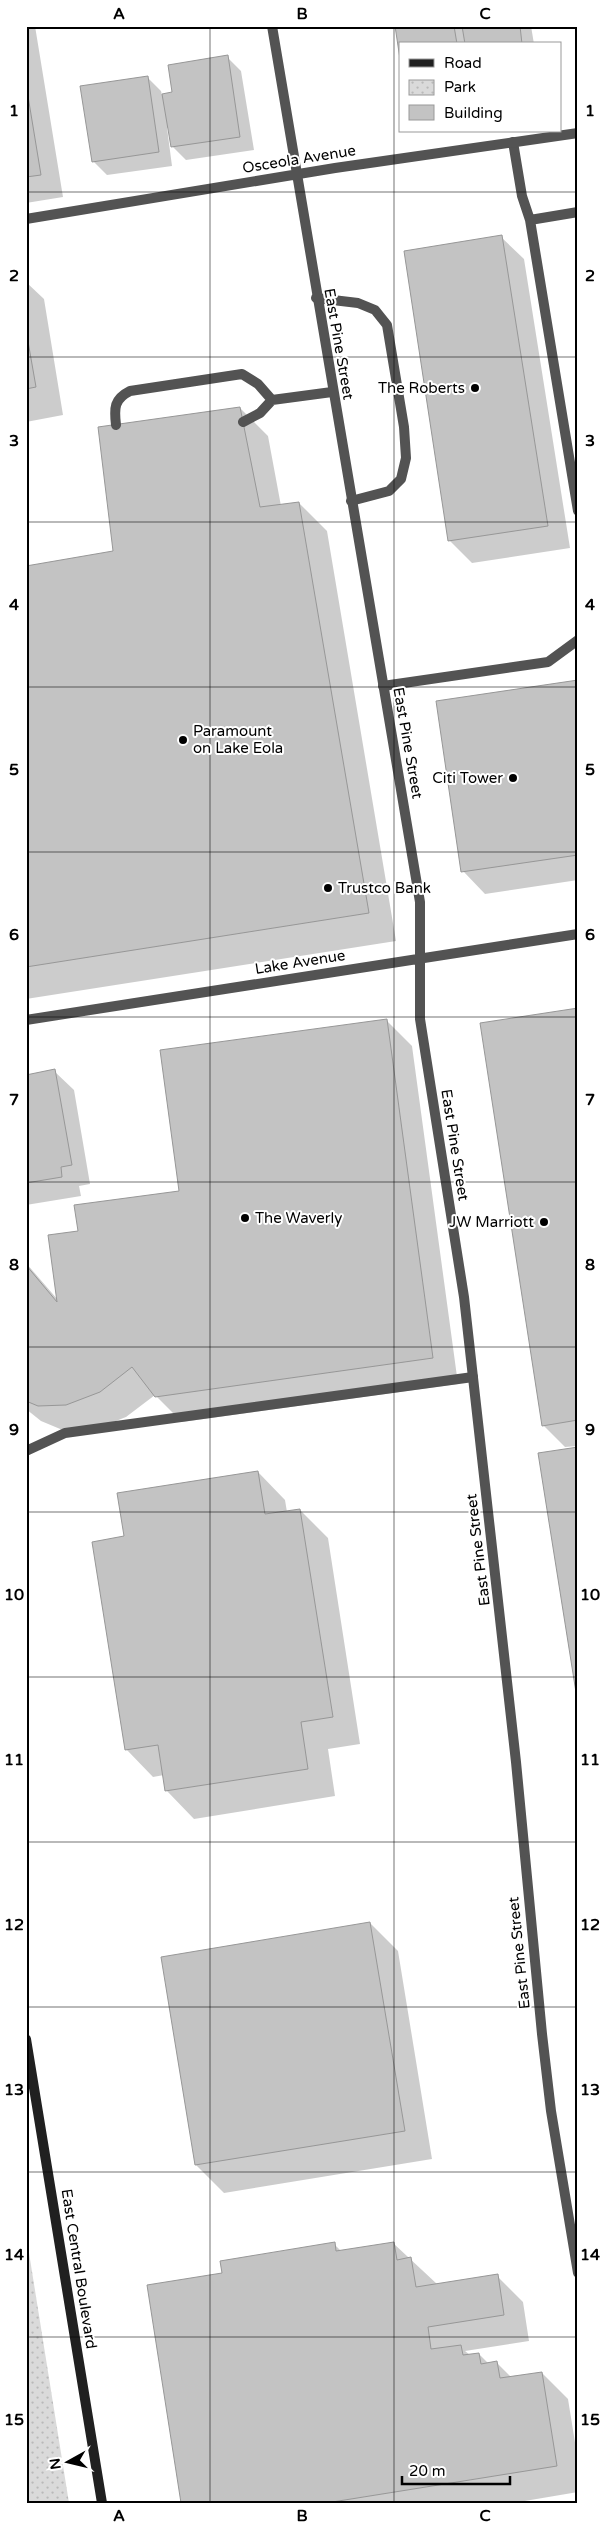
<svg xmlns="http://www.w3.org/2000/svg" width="604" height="2529" font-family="'Varela Round',sans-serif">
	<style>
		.park { fill: url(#park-dots) }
		.shadow { fill: #0003 }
		.building { fill: #c3c3c3; stroke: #979797 }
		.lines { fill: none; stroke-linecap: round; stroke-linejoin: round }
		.lane { stroke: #535353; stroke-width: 10 }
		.street { stroke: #535353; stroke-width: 10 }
		.secondary { stroke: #202020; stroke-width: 10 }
		.grid { fill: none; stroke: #000; stroke-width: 1; stroke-opacity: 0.55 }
		.poi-dot { fill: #000; stroke: #fff; stroke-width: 2 }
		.labels { text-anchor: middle; stroke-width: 4; stroke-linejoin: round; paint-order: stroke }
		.street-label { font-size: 15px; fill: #000; stroke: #fff }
		.poi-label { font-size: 15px; fill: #000; stroke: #fff; text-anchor: end }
		.neatline { fill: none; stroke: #000; stroke-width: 2 }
		.grid-label { font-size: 16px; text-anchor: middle; font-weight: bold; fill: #000 }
	</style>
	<defs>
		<pattern id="park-dots" width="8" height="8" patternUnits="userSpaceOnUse" patternTransform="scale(1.25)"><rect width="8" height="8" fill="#dadada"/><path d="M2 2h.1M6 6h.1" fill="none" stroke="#b9b9b9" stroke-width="1.8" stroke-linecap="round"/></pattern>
	</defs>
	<rect width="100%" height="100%" fill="#fff"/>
	<!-- park -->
	<path class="park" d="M26,2234L69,2503H26Z"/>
	<!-- shadow -->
	<path class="shadow" d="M26,26H35L63,197L26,203Z
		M397,26H531L534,44H400V50Z
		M227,57L241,71L254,150L186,160L172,146L169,128H167L172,166L107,175L93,161L147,77L161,91L162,95L174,94Z
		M501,237L524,259L570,548L472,563L449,540Z
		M26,282L44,299L63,415L26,422Z
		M240,408L268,436L281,506L299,503L327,531L396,941L26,999V568L114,552Z
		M578,682V880L485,894L463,871Z
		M578,1009V1446L565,1447L543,1425Z
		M386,1020L412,1046L458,1384L182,1422L155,1395L126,1417L93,1430L65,1431L41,1421L26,1409V1263L58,1300L79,1232L180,1192Z
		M54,1071L74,1090L90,1184L79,1186L81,1196L26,1205V1076Z
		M258,1472L285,1500L287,1512L300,1510L328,1538L360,1744L328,1749L335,1796L194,1819L167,1791L164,1775L153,1777L126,1749V1538Z
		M370,1923L398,1951L432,2159L224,2193L196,2165L162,1958Z
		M393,2243L437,2284L497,2276L523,2302L529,2341L465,2351L470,2355L479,2354L489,2364L497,2363L512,2378L542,2373L568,2399L578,2461V2492L513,2503H182L223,2274L334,2244L342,2252Z"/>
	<!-- building -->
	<path class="building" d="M395,26H454L457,44H400V59Z
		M462,26H520L522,44H465Z
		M228,55L240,137L171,147L162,94L172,92L168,65Z
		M148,76L159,152L92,162L80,86Z
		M26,84L41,175L26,177Z
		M502,235L548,526L448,541L404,251Z
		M26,330L36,387L26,389Z
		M240,407L260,507L299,502L369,913L26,967V566L113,551L98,427Z
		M578,680V855L461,872L436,701Z
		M578,1008V1420L542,1426L480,1023Z
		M387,1019L433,1358L155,1397L132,1367L100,1392L66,1405L38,1406L26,1401V1265L57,1302L48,1235L78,1231L74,1205L179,1191L160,1050Z
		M55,1069L72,1165L61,1167L62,1177L26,1183V1075Z
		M578,1447V1705L538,1453Z
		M258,1471L265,1514L300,1509L333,1717L301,1722L308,1769L165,1791L158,1745L125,1750L92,1542L124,1536L117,1493Z
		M370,1922L405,2131L195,2165L161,1957Z
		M335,2242L336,2251L394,2242L397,2260L411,2257L416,2287L498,2274L504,2315L428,2327L431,2349L461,2345L463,2355L479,2353L481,2364L497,2361L500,2378L542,2372L557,2466L326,2503H181L147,2285L222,2273L220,2261Z"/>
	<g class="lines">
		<!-- lane -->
		<path class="lane" d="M513,142L522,196L530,220L578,511
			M530,220L578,212
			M316,298L358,303L375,310L387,325L404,427L406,458L401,479L389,491L351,501
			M243,422L260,413L272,400
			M116,425C114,408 114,399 130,391L242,374L258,384L272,400L332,392
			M383,686L548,662L578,640
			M26,1451L65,1433L473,1377"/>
		<!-- street -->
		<path class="street" d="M272,26L420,902V1019L464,1297L516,1762L542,2034L551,2111L578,2273
			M26,219L335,168L578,133
			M26,1020L578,934"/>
		<!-- secondary -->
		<path class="secondary" d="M26,2039L102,2503"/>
	</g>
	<!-- grid -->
	<path class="grid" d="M210,26V2503M394,26V2503M26,192H578M26,357H578M26,522H578M26,687H578M26,852H578M26,1017H578M26,1182H578M26,1347H578M26,1512H578M26,1677H578M26,1842H578M26,2007H578M26,2172H578M26,2337H578"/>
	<!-- markers -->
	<g class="poi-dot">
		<circle cx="475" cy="388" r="5"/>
		<circle cx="183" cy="740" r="5"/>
		<circle cx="513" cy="778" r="5"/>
		<circle cx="328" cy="888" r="5"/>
		<circle cx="245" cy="1218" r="5"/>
		<circle cx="544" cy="1222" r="5"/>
	</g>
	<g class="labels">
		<!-- street labels -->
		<g class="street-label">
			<text transform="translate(299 159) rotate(-9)" y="5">Osceola Avenue</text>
			<text transform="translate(339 344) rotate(80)" y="5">East Pine Street</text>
			<text transform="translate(408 743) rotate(80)" y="5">East Pine Street</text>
			<text transform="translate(300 962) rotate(-9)" y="5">Lake Avenue</text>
			<text transform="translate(455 1145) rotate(81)" y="5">East Pine Street</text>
			<text transform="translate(478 1550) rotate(-97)" y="5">East Pine Street</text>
			<text transform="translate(519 1953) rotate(-96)" y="5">East Pine Street</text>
			<text transform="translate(79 2269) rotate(81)" y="5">East Central Boulevard</text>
		</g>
		<!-- poi labels -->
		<g class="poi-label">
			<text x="465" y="393">The Roberts</text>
			<text x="193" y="736" text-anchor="start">Paramount<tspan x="193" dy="17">on Lake Eola</tspan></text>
			<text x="503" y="783">Citi Tower</text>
			<text x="338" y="893" text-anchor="start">Trustco Bank</text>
			<text x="255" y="1223" text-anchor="start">The Waverly</text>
			<text x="534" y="1227">JW Marriott</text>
		</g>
	</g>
	<!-- border -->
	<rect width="604" height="2529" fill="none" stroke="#ffffff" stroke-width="55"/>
	<!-- legend -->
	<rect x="399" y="42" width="162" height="90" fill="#ffffff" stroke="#999999"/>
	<rect x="409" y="59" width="25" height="8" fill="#202020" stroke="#999999"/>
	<text x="444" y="68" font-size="15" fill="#000000">Road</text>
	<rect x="409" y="80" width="25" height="15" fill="url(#park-dots)" stroke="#999999"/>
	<text x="444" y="92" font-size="15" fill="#000000">Park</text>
	<rect x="409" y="105" width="25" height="15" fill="#c3c3c3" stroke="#999999"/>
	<text x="444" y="118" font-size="15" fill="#000000">Building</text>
	<!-- north arrow -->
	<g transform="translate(68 2462) rotate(262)" stroke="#ffffff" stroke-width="4" paint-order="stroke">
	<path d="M0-4L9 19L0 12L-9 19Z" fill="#000000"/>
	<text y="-8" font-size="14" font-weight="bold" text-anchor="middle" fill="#000000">N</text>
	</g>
	<!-- scale -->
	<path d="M402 2476v8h108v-8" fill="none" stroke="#000000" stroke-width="2.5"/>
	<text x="409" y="2476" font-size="15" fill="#000000" stroke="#ffffff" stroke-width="4" paint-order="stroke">20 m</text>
	<rect x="28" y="28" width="548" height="2474" class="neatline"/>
	<g class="grid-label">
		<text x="119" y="19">A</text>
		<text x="302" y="19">B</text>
		<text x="485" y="19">C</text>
		<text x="14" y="116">1</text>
		<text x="590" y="116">1</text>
		<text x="14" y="281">2</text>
		<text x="590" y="281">2</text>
		<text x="14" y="446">3</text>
		<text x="590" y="446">3</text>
		<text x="14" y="610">4</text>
		<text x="590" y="610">4</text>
		<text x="14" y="775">5</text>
		<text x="590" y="775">5</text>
		<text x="14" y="940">6</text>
		<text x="590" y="940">6</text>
		<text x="14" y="1105">7</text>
		<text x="590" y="1105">7</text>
		<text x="14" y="1270">8</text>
		<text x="590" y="1270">8</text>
		<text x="14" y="1435">9</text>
		<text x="590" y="1435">9</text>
		<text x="14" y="1600">10</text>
		<text x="590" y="1600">10</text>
		<text x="14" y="1765">11</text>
		<text x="590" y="1765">11</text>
		<text x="14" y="1930">12</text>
		<text x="590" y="1930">12</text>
		<text x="14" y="2095">13</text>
		<text x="590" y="2095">13</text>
		<text x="14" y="2260">14</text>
		<text x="590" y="2260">14</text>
		<text x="14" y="2425">15</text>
		<text x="590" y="2425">15</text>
		<text x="119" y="2521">A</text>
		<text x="302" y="2521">B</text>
		<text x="485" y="2521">C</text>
	</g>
</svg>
